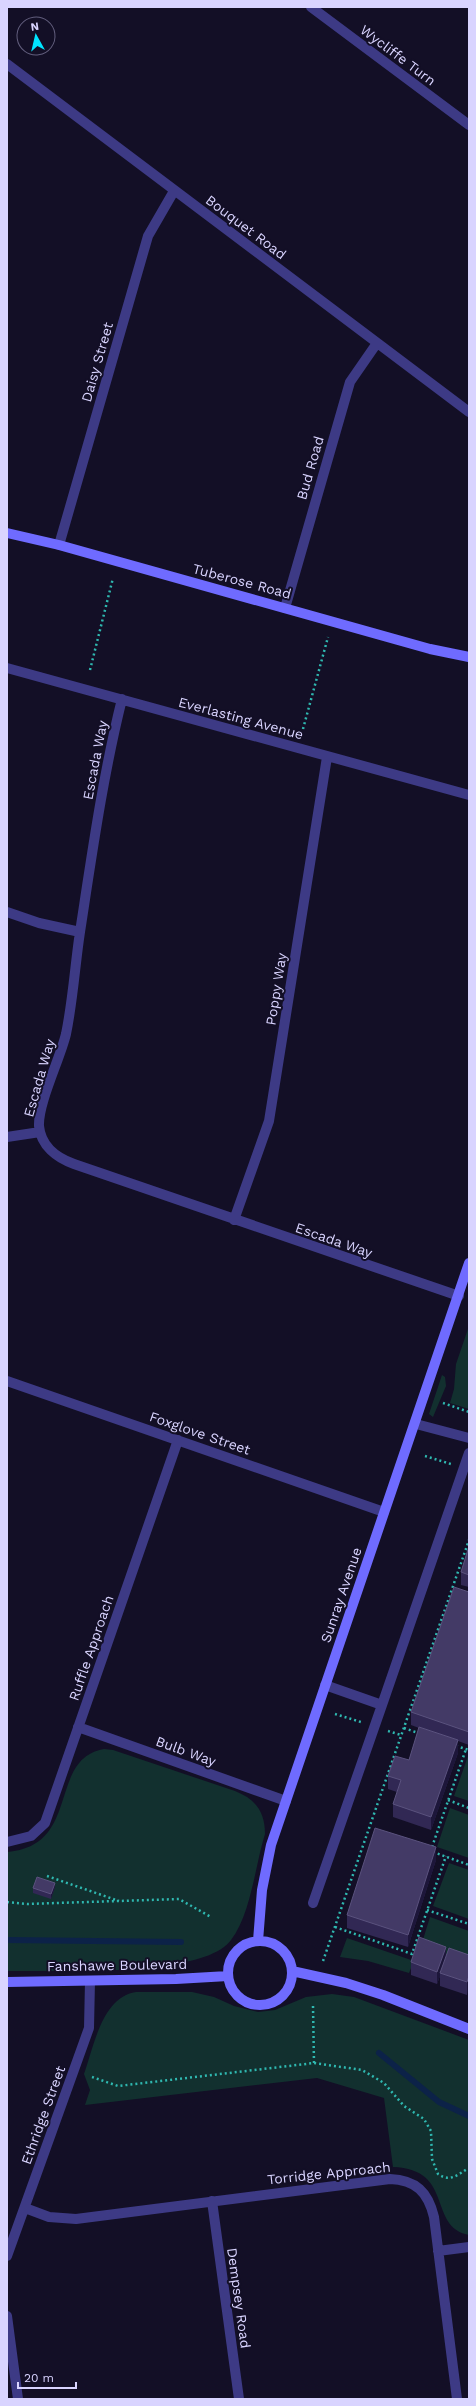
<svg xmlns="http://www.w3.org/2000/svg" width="476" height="2406" font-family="'Work Sans',sans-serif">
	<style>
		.green { fill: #12302f }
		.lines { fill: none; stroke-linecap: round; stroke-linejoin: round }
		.stream { stroke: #0c2248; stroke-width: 6 }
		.path { stroke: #2fb8b0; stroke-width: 2.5; stroke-dasharray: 2 3; stroke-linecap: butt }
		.lane { stroke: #3d3a85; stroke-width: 10 }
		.street { stroke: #3d3a85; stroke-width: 10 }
		.secondary { stroke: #6f6bff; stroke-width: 10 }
		.wall { fill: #312854 }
		.shaded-wall { fill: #1d163a }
		.building { fill: #433a66; stroke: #5a527e }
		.labels { text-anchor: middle; stroke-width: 4; stroke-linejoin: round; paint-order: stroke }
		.street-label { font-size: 14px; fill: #d9d4ff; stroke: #130f26 }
	</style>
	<rect width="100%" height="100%" fill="#130f26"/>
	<!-- green -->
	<path class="green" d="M469,1326V1409L450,1403L454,1389L456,1364Z
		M442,1375L445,1377L446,1386L433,1417L429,1414Z
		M104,1749L113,1750L235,1791C255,1799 265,1811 265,1834C255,1866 251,1914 231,1940C204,1978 54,1970 7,1971V1852C82,1846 47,1759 104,1749Z
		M468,1756H469V1801L454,1796Z
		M450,1808L469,1815V1858L437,1847Z
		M449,1863L469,1870V1919L433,1906Z
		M430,1917L469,1931V1963L421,1946Z
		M347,1938L414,1961L409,1973L368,1961L340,1957Z
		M136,1992H192L214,1997L234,2006L258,2012L275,2010L306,1997L332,1994L354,1997L469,2040V2235C427,2227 455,2169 393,2167L384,2098L317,2078L85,2105L90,2090L84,2074C94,2046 102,1997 136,1992Z"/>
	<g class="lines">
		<!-- stream -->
		<path class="stream" d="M7,1940L181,1942
			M379,2053L439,2102L469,2116"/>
		<!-- path -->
		<path class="path" d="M90,670L113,578
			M303,729L328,637
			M443,1403L469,1412
			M425,1456L451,1464
			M335,1714L361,1722
			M404,1728L421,1734
			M388,1731L401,1735
			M456,1746L469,1750
			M448,1800L469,1808
			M432,1847L466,1749
			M433,1852L469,1865
			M47,1876L119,1901
			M7,1902L27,1904L179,1899L211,1917
			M427,1910L469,1924
			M335,1927L412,1954L446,1856
			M323,1961L469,1540
			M313,2006L314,2063
			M92,2077L118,2086L314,2063L362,2070L384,2083L404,2106L424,2119L431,2131L432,2159L438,2174C451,2183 458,2174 469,2168"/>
		<!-- lane -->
		<path class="lane" d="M416,1424L469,1438
			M325,1685L382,1705L469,1453
			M313,1903L382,1705"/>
		<!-- street -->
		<path class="street" d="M311,7L469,125
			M7,64L469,412
			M59,545L148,236L174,191
			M285,608L350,382L377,343
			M7,668L469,795
			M122,699C103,775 92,854 80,932C75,965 73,1000 66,1034C60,1059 38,1103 39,1126C41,1146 57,1158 74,1164L459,1296
			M7,912L39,923L80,932
			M7,1137L40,1132
			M234,1220L269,1121L327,757
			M7,1381L384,1512
			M78,1727L286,1801
			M7,1842L31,1836L45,1823L178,1440
			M212,2201L239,2399
			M25,2208L49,2217L76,2219L390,2179C416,2180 428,2192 434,2217L457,2399
			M438,2251L469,2247
			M7,2256L89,2028L90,1981
			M7,2316L18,2399"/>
		<!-- secondary -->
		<path class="secondary" d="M7,533L59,545L430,649L469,657
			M258,1941L262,1890L271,1845L469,1263
			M228 1973a32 32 0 1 1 64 0a32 32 0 1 1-64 0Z
			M292,1971L346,1983L383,1995L469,2029
			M7,1982L176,1979L228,1976"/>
	</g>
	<!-- wall -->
	<path class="wall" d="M469,1546V1587L461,1585V1572Z
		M469,1592V1745L458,1741V1753L431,1830L393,1817V1804L397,1792L388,1789V1776L409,1760L419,1728L411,1725V1712Z
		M436,1860L408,1947L347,1928V1915Z
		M55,1887L51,1899L33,1893V1888Z
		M469,1955L467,1995L440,1986V1976L437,1984L411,1975V1962L446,1957Z"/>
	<!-- shaded-wall -->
	<path class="shaded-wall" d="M458,1740V1753L431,1830V1817Z
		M436,1847V1860L408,1947V1935Z
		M55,1883V1887L51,1899V1894Z
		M446,1947V1959L440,1973V1976L437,1984V1972Z
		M469,1976V1988L467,1995V1982Z"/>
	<!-- building -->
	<path class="building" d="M469,1546V1575L461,1572Z
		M454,1587L469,1592V1732L411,1712Z
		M419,1727L458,1740L431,1817L393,1804L401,1780L388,1776L395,1756L409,1760Z
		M375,1828L436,1847L408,1935L347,1915Z
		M37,1877L55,1883L51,1894L33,1888Z
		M419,1937L446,1947L437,1972L411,1962Z
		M449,1948L469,1955V1976L467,1982L440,1973Z"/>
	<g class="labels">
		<!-- street labels -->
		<g class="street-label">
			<text transform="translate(398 55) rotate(37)" y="5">Wycliffe Turn</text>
			<text transform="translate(246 227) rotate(37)" y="5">Bouquet Road</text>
			<text transform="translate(97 362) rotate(-74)" y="5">Daisy Street</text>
			<text transform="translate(310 468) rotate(-74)" y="5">Bud Road</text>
			<text transform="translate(242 581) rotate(15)" y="5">Tuberose Road</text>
			<text transform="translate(241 718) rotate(15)" y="5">Everlasting Avenue</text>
			<text transform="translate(95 760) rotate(-79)" y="5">Escada Way</text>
			<text transform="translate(276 989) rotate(-81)" y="5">Poppy Way</text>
			<text transform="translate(39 1078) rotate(-74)" y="5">Escada Way</text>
			<text transform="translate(334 1240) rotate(19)" y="5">Escada Way</text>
			<text transform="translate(200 1433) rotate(19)" y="5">Foxglove Street</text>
			<text transform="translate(341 1595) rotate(-71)" y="5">Sunray Avenue</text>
			<text transform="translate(91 1648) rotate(-71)" y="5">Ruffle Approach</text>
			<text transform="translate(186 1751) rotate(20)" y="5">Bulb Way</text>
			<text transform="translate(117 1965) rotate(-1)" y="5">Fanshawe Boulevard</text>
			<text transform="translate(43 2115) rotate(-70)" y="5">Ethridge Street</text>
			<text transform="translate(329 2173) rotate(-6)" y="5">Torridge Approach</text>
			<text transform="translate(239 2298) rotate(82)" y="5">Dempsey Road</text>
		</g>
	</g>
	<!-- border -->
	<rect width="476" height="2406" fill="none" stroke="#d9d4ff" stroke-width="16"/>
	<!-- north arrow -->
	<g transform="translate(36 36) rotate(352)"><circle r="19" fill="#130f26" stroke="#625e7d"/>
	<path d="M0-3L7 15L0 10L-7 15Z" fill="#00e5ff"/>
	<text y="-6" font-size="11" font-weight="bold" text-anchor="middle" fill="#d9d4ff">N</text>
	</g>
	<!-- scale -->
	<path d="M18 2382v6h58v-6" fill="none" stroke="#d9d4ff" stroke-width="2"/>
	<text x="24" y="2382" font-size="12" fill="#d9d4ff" stroke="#130f26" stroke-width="3" paint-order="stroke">20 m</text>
</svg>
